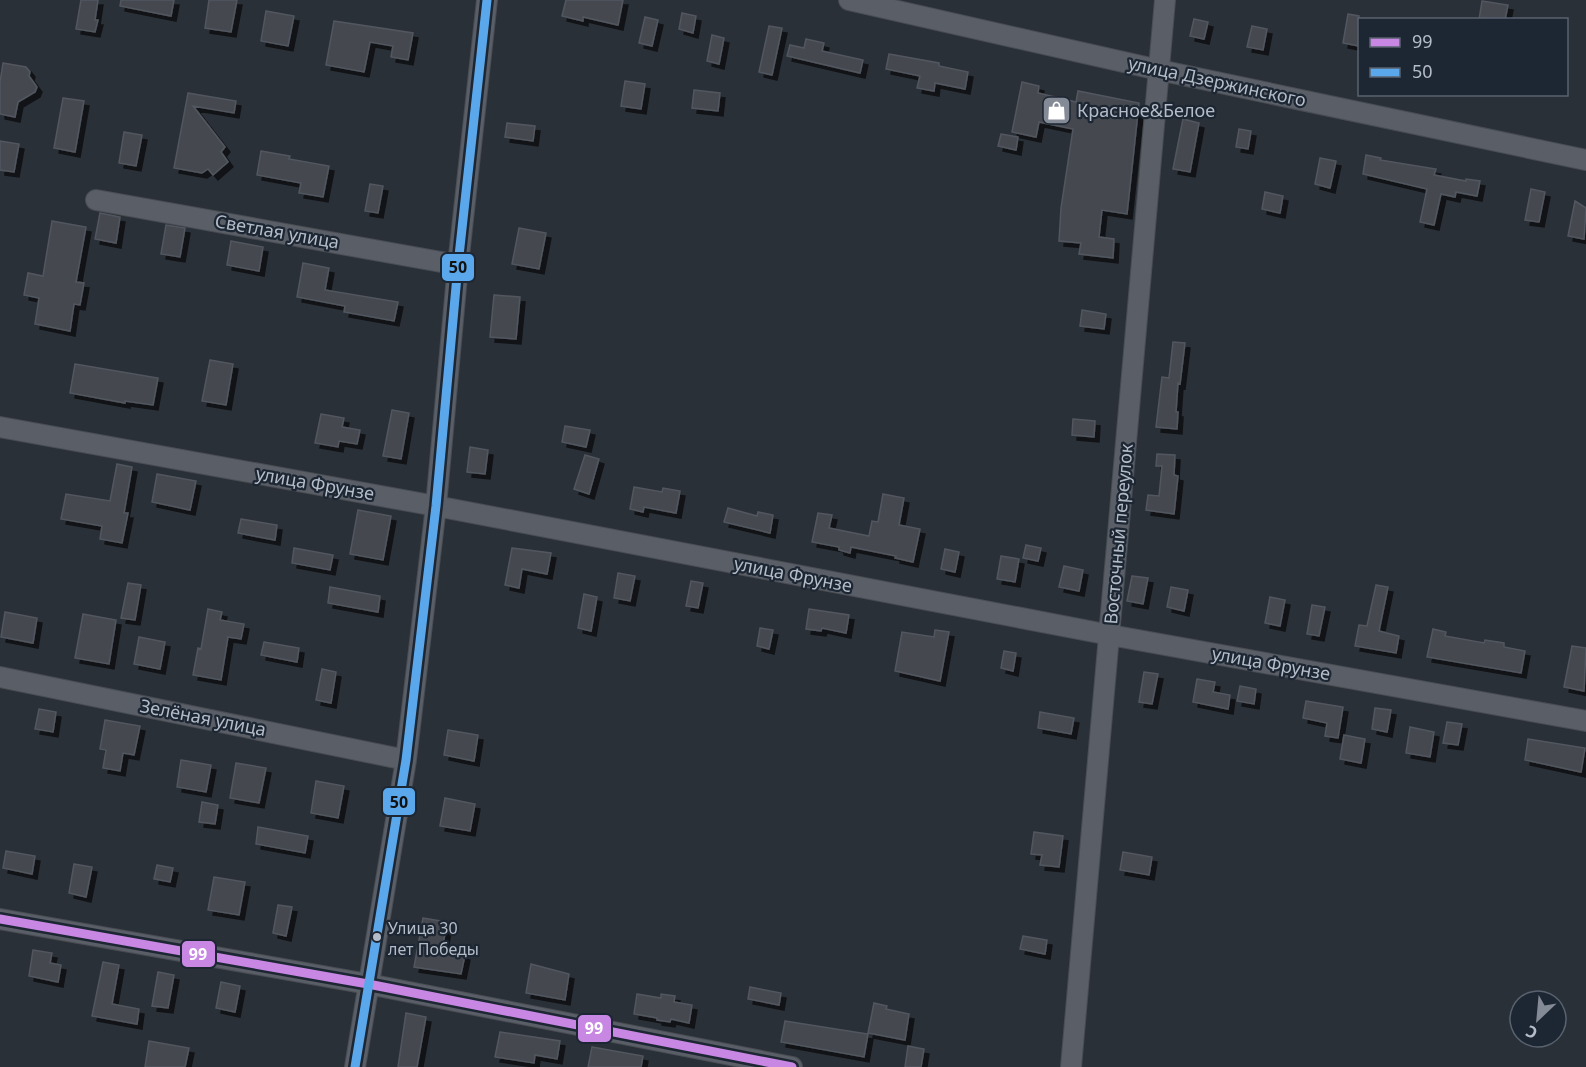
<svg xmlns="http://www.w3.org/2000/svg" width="1586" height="1067" font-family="'Noto Sans',sans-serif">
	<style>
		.building { fill: #444950; stroke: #52575f; stroke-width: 1.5; filter: url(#shadow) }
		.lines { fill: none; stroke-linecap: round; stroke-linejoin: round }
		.minor-casing { stroke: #484c53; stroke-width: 22 }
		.minor { stroke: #5a5e66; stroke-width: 20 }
		.bus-1-casing { stroke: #1d2633; stroke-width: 14 }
		.bus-2-casing { stroke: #1d2633; stroke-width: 14 }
		.bus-1 { stroke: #c787e3; stroke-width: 9 }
		.bus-2 { stroke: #5aa8eb; stroke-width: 9 }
		.bus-dot { fill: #b4bcc9; stroke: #1d2633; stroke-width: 2 }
		.labels { text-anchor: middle; stroke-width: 4.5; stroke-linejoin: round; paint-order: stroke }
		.bus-label { font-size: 16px; fill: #b4bcc9; stroke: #1d2633; text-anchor: start }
		.street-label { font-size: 18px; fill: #b4bcc9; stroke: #1d2633 }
		.poi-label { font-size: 18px; fill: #b4bcc9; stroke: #1d2633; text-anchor: start }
		.line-badge { stroke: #1d2633; stroke-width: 2 }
		.badge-label { font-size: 16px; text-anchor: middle; font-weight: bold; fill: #fff }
		.pale-badge-label { font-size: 16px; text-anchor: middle; font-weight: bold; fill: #111 }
	</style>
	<defs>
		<filter id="shadow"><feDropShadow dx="5" dy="5" stdDeviation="0" flood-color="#0009"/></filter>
	</defs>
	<rect width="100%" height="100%" fill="#2a3038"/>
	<!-- building -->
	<path class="building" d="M81,0H98L95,20H98L95,32L76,29Z
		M121,0H174L171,16L120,6Z
		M209,0H237L231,32L205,28Z
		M566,0H623L618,25L583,17V21L562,16Z
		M1482,1L1508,5L1505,20H1479Z
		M266,11L294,16L288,46L261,41Z
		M682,13L696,16L693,33L679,29Z
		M1348,14L1359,16V46L1343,43Z
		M645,17L658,20L652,46L639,43Z
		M1194,19L1208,22L1204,39L1190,36Z
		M334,21L413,33L408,60L391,57L393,46L370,42L364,72L326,65Z
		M769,26L782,28L772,75L759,72Z
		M1252,26L1267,29L1263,50L1247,47Z
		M712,35L724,38L719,64L707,61Z
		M806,39L824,43L822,51L863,60L860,73L787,56L790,45L804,48Z
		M889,54L939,63V66L968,72L965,89L935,83L934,91L917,88L920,76L886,69Z
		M3,63L26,67L30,72L29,76L37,87L35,92L18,102L15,117L0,114V82Z
		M625,81L645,84L641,109L621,106Z
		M1022,82L1039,86L1038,93L1076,102L1078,91L1139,103L1127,214L1102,210L1099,237L1114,239L1113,258L1079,254L1081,243L1059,241L1061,208L1073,129L1039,122L1036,137L1012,132Z
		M694,90L720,93L718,111L692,108Z
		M188,93L236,101L234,113L193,106L225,147L221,152L228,162L213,175L208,169L202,173L174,168Z
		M63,98L84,101L75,152L54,148Z
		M1183,119L1199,123L1190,172L1173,169Z
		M507,123L535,126L533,141L505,137Z
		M1239,129L1251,131L1248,149L1236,147Z
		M124,132L142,135L136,166L119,163Z
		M1001,134L1018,137L1016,150L998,146Z
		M0,141L19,144L14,172L0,170Z
		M261,151L290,156L289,159L329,166L323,197L299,193L301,183L257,175Z
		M1366,155L1381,158L1380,160L1436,169L1434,175L1466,181V179L1480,181L1477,196L1456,192L1455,197L1441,194L1434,225L1420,222L1427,189L1363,174Z
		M1320,158L1336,161L1330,188L1315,184Z
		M370,184L383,186L378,213L365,211Z
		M1531,189L1545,192L1539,222L1525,220Z
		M1265,192L1283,196L1280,213L1262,209Z
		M1575,201L1586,208L1584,239L1568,236Z
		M100,213L120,217L116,243L95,239Z
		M52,221L86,227L76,282L84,283L80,305L74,304L70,331L35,324L39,298L24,295L28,273L43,276Z
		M166,225L185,228L180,257L161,254Z
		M519,228L546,233L539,269L512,264Z
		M231,241L263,247L259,271L227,265Z
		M303,263L329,268L325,290L398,302L394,321L344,312L345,306L297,297Z
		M494,295L520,297L516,339L490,337Z
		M1082,310L1106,314L1104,329L1080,326Z
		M1173,342L1185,343L1180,384L1178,383L1176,412H1178L1177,429L1156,427L1162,377L1169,378Z
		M210,360L233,364L226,405L202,401Z
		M75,364L158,378L153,405L125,401V403L70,393Z
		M392,410L409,413L401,459L383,456Z
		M321,414L344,418L342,427L360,430L357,444L339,441L338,447L315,443Z
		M1073,419L1095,421L1094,437L1072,435Z
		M565,426L590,430L586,447L562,442Z
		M470,447L488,450L485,474L467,472Z
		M1157,454L1175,455L1174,475L1178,476L1174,514L1146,510L1148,495L1159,496L1162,466H1156Z
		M585,455L599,459L589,494L574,489Z
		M117,464L132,467L124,513H128L122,543L100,539L102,526L61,519L66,494L110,501Z
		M157,474L196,481L190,510L152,502Z
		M634,487L662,492L663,488L680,491L676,513L644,507L643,512L630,509Z
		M883,494L904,498L899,525L920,529L913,562L895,558L896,556L851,547L850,553L839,550V547L812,542L818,513L832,515L829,528L869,536L872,521L878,522Z
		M728,508L757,516L758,512L773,515L770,533L724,522Z
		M358,510L391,516L383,560L350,554Z
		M241,519L277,525L275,540L238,533Z
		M1026,545L1041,548L1038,561L1023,558Z
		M294,548L333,555L330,570L292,563Z
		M512,548L551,553L547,574L522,569L519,588L505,585Z
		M945,549L959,552L955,572L941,569Z
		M1001,556L1019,559L1015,582L997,579Z
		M1064,566L1083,570L1079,591L1059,587Z
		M618,573L635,576L630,601L614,598Z
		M1132,576L1148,578L1143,604L1127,601Z
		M691,581L703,583L698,608L686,606Z
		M128,583L141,585L135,620L121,618Z
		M1376,585L1388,587L1379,631L1399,636L1396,653L1355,646L1359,625L1367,626Z
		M330,587L380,596L378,612L328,603Z
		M1171,587L1188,590L1184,611L1167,607Z
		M584,594L597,597L591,631L578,628Z
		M1270,597L1285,600L1280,626L1265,623Z
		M1312,605L1325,607L1319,636L1307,634Z
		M208,609L222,612L220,620L244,624L241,639L228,637L221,680L193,675L198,648L201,649Z
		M809,609L849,615L846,633L822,628L821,631L806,629Z
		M5,612L37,618L33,643L1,637Z
		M83,614L116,620L109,664L75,658Z
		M760,628L773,630L769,649L757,646Z
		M1433,629L1446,632L1445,636L1484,643L1485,640L1504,643V647L1525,651L1521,673L1427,657Z
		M935,630L949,632L940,681L895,671L902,632L934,637Z
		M139,637L165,642L160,669L134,664Z
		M264,642L299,648L297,662L261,655Z
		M1572,646L1586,648L1584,691L1564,687Z
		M1004,651L1016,653L1013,671L1001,668Z
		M322,669L336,672L331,703L316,700Z
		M1144,672L1158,674L1152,704L1139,702Z
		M1197,679L1215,682L1213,692L1230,695L1228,709L1193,702Z
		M1240,686L1256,689L1254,704L1237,701Z
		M1306,701L1343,707L1338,738L1325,736L1327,723L1303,718Z
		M1375,708L1391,710L1387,732L1372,729Z
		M39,709L56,712L53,732L35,729Z
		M1040,712L1074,718L1071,734L1038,728Z
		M105,720L140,726L134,755L123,753L120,771L103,768L106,750L100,749Z
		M1447,722L1462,724L1458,745L1443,743Z
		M1410,727L1434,732L1430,757L1406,753Z
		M448,730L478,735L474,761L444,755Z
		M1344,735L1365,739L1361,763L1340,759Z
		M1528,739L1585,748L1581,772L1525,760Z
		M181,760L211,765L206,792L177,787Z
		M236,763L266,768L259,803L230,798Z
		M316,781L344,786L338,818L311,813Z
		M445,798L475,804L470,831L440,826Z
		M202,802L218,805L215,824L199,822Z
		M258,827L308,836L305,853L256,844Z
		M1034,832L1063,836L1059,867L1040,865L1042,855L1031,854Z
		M6,851L35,856L32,874L3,868Z
		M1123,852L1152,857L1149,875L1120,870Z
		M74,864L92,867L86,897L69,893Z
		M157,865L173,868L170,882L154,879Z
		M214,877L245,882L239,915L208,910Z
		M278,905L292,907L286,936L273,933Z
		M423,918L447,922L442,950L465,955L461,974L414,967Z
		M1023,936L1047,940L1045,954L1020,949Z
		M33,950L52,953L50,963L61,965L58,982L29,976Z
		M103,962L119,965L112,1004L139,1009L137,1024L92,1016Z
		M531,964L569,974L565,1000L526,993Z
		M158,972L174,975L168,1008L152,1006Z
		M221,982L240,986L235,1012L216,1008Z
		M750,987L781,993L779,1005L748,999Z
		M637,994L661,998V994L675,996L674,1002L692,1005L689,1023L671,1019L670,1022L657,1020V1018L634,1014Z
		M874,1003L887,1006L886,1009L909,1014L905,1040L868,1033Z
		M406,1013L426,1017L417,1067H398Z
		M785,1021L868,1034L864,1057L781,1042Z
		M500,1032L560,1041L557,1059L535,1055L534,1063L495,1057Z
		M149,1041L189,1048L185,1067H145Z
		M908,1046L924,1049L921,1067H905Z
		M592,1047L643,1056L641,1067H588Z"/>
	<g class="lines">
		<defs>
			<path id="minor" d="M849,0L1159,70L1586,160
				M96,200L458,265
				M0,427L436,506L1110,635L1586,721
				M0,677L406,760
				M0,919L368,984L792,1067
				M355,1067L406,760L436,506L458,265L487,0
				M1071,1067L1165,0"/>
		</defs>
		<!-- minor casing -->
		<use href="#minor" class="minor-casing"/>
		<!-- minor -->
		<use href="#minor" class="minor"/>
		<defs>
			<path id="bus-1" d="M0,919L368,984L792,1067"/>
			<path id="bus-2" d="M355,1067L406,760L436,506L458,265L487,0"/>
		</defs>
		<!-- bus-1 casing -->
		<use href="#bus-1" class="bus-1-casing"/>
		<!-- bus-2 casing -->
		<use href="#bus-2" class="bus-2-casing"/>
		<!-- bus-1 -->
		<use href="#bus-1" class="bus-1"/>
		<!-- bus-2 -->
		<use href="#bus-2" class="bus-2"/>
	</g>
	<!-- icons -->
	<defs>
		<symbol id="shop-square" viewBox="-11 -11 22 22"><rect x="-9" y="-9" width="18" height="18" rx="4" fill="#848b96" stroke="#1d2633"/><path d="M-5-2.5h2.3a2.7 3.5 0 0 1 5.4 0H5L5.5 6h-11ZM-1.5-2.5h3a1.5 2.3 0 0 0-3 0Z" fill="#fff"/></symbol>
	</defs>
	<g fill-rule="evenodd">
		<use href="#shop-square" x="1040" y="94" width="33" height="33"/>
	</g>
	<!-- markers -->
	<circle class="bus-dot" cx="377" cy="937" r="5"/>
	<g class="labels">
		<!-- bus labels -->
		<g class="bus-label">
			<text x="388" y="934">Улица 30<tspan x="388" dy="21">лет Победы</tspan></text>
		</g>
		<!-- street labels -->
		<g class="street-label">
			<text transform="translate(1217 82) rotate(12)" y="6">улица Дзержинского</text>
			<text transform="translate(277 232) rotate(10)" y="6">Светлая улица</text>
			<text transform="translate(315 484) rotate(10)" y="6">улица Фрунзе</text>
			<text transform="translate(1119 534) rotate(-85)" y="6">Восточный переулок</text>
			<text transform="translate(793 575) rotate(11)" y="6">улица Фрунзе</text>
			<text transform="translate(1271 664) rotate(10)" y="6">улица Фрунзе</text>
			<text transform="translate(203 718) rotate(11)" y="6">Зелёная улица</text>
		</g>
		<!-- poi labels -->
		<g class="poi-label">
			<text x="1077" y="117">Красное&amp;Белое</text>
		</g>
	</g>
	<g class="line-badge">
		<rect x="441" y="253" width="34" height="29" rx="6" fill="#5aa8eb"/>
		<rect x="382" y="787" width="34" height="29" rx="6" fill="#5aa8eb"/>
		<rect x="181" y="940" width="35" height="28" rx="6" fill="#c787e3"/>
		<rect x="577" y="1014" width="35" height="29" rx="6" fill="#c787e3"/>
	</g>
	<g class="badge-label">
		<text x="198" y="960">99</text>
		<text x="594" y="1034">99</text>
	</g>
	<g class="pale-badge-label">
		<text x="458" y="273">50</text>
		<text x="399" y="808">50</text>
	</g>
	<!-- legend -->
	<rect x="1358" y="18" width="210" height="78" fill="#1d2633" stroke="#59626f" stroke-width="1.5"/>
	<rect x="1370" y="38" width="30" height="9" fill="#c787e3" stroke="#59626f" stroke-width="1.5"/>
	<text x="1412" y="48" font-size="18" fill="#b4bcc9">99</text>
	<rect x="1370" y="68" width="30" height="9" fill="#5aa8eb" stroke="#59626f" stroke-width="1.5"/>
	<text x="1412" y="78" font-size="18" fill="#b4bcc9">50</text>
	<!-- north arrow -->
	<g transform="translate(1538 1019) rotate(206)"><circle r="28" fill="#1d2633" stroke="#59626f" stroke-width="1.5"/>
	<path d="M0-4.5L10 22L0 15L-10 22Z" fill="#848b96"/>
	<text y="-9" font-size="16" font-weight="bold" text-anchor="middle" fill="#b4bcc9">С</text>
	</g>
</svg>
